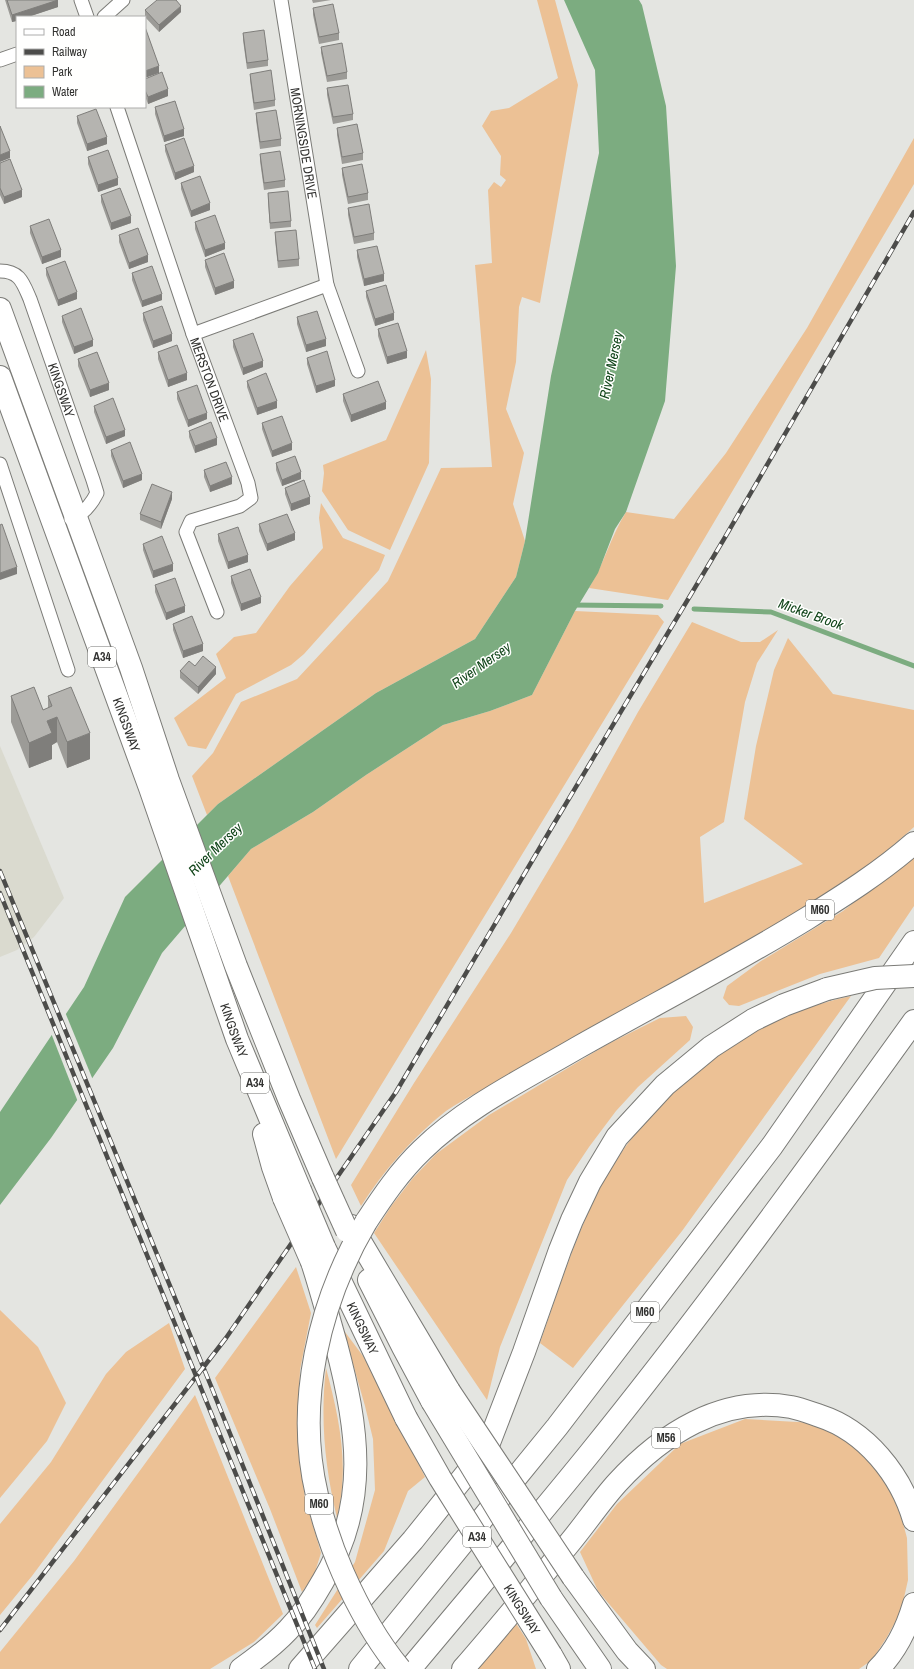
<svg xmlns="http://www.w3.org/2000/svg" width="914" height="1669" font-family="'Archivo Narrow',sans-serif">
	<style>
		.built { fill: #dadacf }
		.green { fill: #ecc195 }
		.water { fill: #7cac80 }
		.pier { fill: #e4e5e1 }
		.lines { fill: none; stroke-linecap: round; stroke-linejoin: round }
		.stream { stroke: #7cac80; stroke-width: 5 }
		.street-casing { stroke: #7b7b77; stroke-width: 15 }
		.highway-casing { stroke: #7b7b77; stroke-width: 24 }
		.street { stroke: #fff; stroke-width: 13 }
		.highway { stroke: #fff; stroke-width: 22 }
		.rail-casing { stroke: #4c4c4a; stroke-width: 4.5 }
		.rail { stroke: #fffffe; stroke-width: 3; stroke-dasharray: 9; stroke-linecap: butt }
		.highway-bridge-casing { stroke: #7b7b77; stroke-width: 24; stroke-linecap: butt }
		.highway-bridge { stroke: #fff; stroke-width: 22 }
		.wall { fill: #9c9b97 }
		.shaded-wall { fill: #7f7e7b }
		.building { fill: #b5b4b0; stroke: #7f7e7b }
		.labels { text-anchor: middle; stroke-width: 3; stroke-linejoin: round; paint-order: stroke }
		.shield { fill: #fffffe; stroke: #70706e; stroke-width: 1 }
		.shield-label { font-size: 12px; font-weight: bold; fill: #323230 }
		.street-label { font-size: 13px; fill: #323230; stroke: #fffffe }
		.water-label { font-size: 14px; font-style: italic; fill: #11451a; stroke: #fffffe }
	</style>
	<rect width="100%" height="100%" fill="#e4e5e1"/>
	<!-- built -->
	<path class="built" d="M0,746L64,898L34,937L17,950L0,957Z"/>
	<!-- green -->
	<path class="green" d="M537,0H555L578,85L540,303L522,297L519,307L516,362L506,409L524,453L513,504L525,541L516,577L475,639L376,693L218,804L207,815L192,776L213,753L241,702L297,679L388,581L441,468L492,467L475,265L492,263L488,190L494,182L501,187L506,180L500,175L501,156L482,126L491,111L509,108L558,78Z
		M914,138V184L668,600L589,588C604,564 611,536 626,512L674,519L726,453L807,328Z
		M426,350L431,379L429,463L390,550L348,530L322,491L324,473L323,465L386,440Z
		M321,503L343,538L385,555L379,570L304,654L291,665L236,694L206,749L188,746L174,718L226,678L216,654L234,637L256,633L290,586L323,548L319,518Z
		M575,611L658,615L664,622L336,1159L228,876L251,849L313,812L366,775L443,725L490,711L532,695Z
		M692,622L741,642H760L778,630L757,663L745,702L724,822L700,837L704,903L803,864L744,819L756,746L774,670L788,638L833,694L914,710V827L880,857L825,896L772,928L478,1092C467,1098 456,1104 446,1111C412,1138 384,1170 361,1206L351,1185L414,1083L511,933L573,829L638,712Z
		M914,855V906L879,958L820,974L739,1006L729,1005L723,998L727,986L761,961L843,911Z
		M851,996L682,1231L573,1368L540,1343C557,1294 573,1243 596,1196C628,1130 692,1063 758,1029C787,1014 819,1003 851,996Z
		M686,1016L693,1027L690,1040L638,1087L616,1111L589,1147L567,1180L500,1347L487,1400L374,1233L392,1205L413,1178L436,1154L489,1115L608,1044L660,1018Z
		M296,1267L311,1313L300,1370L298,1427L301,1469L305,1498L321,1553L314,1575L302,1592L270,1509L215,1378Z
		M0,1310L38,1347L66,1403L47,1441L0,1498Z
		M169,1323L185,1369L32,1576L0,1615V1524L51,1462L106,1374L126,1352Z
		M339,1324L363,1356L399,1424L425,1477L408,1491L384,1551L317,1628L315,1625L355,1562L375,1490L373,1439L365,1406L351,1357Z
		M326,1368C339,1417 350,1467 337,1518C325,1468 320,1419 326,1368Z
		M195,1395L283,1614L254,1642L210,1669H0V1652L74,1561Z
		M745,1419L815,1423L858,1449L878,1470L896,1497L907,1538L908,1580L901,1611L887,1637L872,1660L859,1669H667L661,1665L598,1591L580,1552L617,1504L680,1444Z
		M514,1620L526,1639L536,1669H473Z"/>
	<!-- water -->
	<path class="water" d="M564,0H639L642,5L666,106L676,266L665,401L626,512L615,529L598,573L575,611L532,695L490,711L443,725L366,775L313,812L251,849L162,953L113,1048L51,1138L0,1205V1112L84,987L125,897L218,804L376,693L475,639L516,577L525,541L551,376L599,153L595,70Z"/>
	<!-- pier -->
	<path class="pier" d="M65,1012L93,1080L78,1102L51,1033Z"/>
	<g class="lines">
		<!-- stream -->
		<path class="stream" d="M572,605L661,606
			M694,609L771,612L914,666"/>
		<defs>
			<g id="street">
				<path d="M81,0L87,17"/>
				<path id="s1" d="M281,0L327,285L358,371"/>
				<path d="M104,17L123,0"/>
				<path d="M0,60L17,54"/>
				<path id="s2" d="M117,107L193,334L248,483L251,498L240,506L191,521L186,532L217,612"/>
				<path id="s3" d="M0,271C20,271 23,283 30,299L93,480L97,493C91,505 84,514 71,519"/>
				<path d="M193,334L327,285"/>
				<path d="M0,464L68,670"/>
			</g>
			<g id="highway">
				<path d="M0,309L131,668L168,780L236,966L289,1099L323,1178"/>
				<path id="s4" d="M0,377L150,788L237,1039L300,1190"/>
				<path d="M264,1134L273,1167L284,1198"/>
				<path d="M366,1222C383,1196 400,1171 422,1150C466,1107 524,1079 577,1048C653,1005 731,965 806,919C843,896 881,872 914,843"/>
				<path d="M351,1226L449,1391"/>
				<path id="s5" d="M324,1247L406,1418"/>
				<path d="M369,1280L403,1347L432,1401"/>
				<path d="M573,1577L627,1651L644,1669"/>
				<path d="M551,1598L600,1669"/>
				<path d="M551,1655L559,1669"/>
				<path d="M241,1669C258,1657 274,1645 288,1630C301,1617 314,1597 323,1581C370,1503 358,1427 336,1344C328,1317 321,1289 312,1262"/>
				<path d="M300,1669L413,1540L487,1448L524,1352L560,1250L572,1220L590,1182L617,1137L665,1085L711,1047L753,1020L784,1005L827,989"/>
				<path d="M360,1669L557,1427L772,1146L914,942"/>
				<path d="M410,1669C470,1597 531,1526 590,1453C703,1313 809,1167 914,1021"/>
				<path d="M463,1669C498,1629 532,1587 567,1546C584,1526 599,1503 617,1483C661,1435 721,1395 791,1407C801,1409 811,1413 820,1416C866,1431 901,1475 914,1520"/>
				<path d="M878,1669C896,1651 907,1628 914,1604"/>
			</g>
		</defs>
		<!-- street casing -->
		<use href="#street" class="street-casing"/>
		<!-- highway casing -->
		<use href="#highway" class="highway-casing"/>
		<!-- street -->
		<use href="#street" class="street"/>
		<!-- highway -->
		<use href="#highway" class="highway"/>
		<defs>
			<path id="rail" d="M0,871L211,1386L324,1669
				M0,893L315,1669
				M0,1630L226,1338L396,1092L552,827L724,539L914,212"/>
		</defs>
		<!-- rail casing -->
		<use href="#rail" class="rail-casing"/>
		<!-- rail -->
		<use href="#rail" class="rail"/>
		<defs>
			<g id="highway-bridge">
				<path d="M827,989L875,978L914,976"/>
				<path d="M323,1178L347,1231"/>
				<path d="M300,1190L324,1247"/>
				<path d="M284,1198L312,1262"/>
				<path d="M366,1222C319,1302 295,1403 317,1495C323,1522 332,1548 343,1573C358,1607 376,1640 400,1669"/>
				<path d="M449,1391L573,1577"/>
				<path d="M432,1401L551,1598"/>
				<path id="s6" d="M406,1418L440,1478L551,1655"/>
			</g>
		</defs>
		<!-- highway-bridge casing -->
		<use href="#highway-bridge" class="highway-bridge-casing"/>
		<!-- highway-bridge -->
		<use href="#highway-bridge" class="highway-bridge"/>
	</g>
	<!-- wall -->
	<path class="wall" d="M5,0H58V7L12,22Z
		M312,0H331L313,3Z
		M313,8L339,33V40L319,44L313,15Z
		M145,10L181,12L159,32L145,17Z
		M243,33L268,60V66L247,69L243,40Z
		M321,47L347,72V79L327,82L321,53Z
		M250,74L275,100V106L254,110L250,80Z
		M145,79L168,96L148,104L145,96Z
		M327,88L353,114V120L333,124L327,95Z
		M155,107L184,136L164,142L155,114Z
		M256,113L281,139V146L260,149L256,120Z
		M77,116L107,144L87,151L77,123Z
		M337,128L363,153V160L342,164L337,135Z
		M165,145L194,172L175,180L165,151Z
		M260,154L285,180V187L264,190L260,161Z
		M88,157L118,185L98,192L88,164Z
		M0,163L22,197L4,204L0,195Z
		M342,168L368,193V200L348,204L342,175Z
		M181,183L210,210L191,217L181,189Z
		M268,193L291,221V227L270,229L268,200Z
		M101,195L131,223L111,230L101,202Z
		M348,208L374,233V240L354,244L348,215Z
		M195,222L225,249L205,257L195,229Z
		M30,226L61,257L42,264L30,233Z
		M275,232L299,259V266L278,268L275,239Z
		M119,235L148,262L129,269L119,242Z
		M357,250L384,281L364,286L357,257Z
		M205,260L234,288L215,295L205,267Z
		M46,268L77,299L58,306L46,275Z
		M132,273L162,300L142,307L132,280Z
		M366,291L394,320L375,326L366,297Z
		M143,313L172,341L153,348L143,320Z
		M62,316L93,346L74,354L62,322Z
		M297,317L326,346L306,352L297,324Z
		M378,329L407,358L387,364L378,336Z
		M233,340L263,367L243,375L233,347Z
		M158,352L187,380L168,387L158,359Z
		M307,358L335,386L316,393L307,364Z
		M78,359L109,390L90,397L78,366Z
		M247,381L277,408L257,415L247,387Z
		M177,392L207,419L188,427L177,399Z
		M343,394L386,409L351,422L343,401Z
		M94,406L125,436L106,444L94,412Z
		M262,423L292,450L272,457L262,429Z
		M189,431L217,445L195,453L189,437Z
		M111,450L142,480L123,488L111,456Z
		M276,463L301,479L282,486L276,470Z
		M204,470L232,484L210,492L204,477Z
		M285,488L310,504L291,511L285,494Z
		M172,499L161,529L140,520V514Z
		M259,524L295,540L267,551L259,531Z
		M218,534L248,562L228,569L218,541Z
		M143,544L173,571L153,578L143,550Z
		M231,576L261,603L241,611L231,583Z
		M155,585L185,612L166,620L155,592Z
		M173,624L203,651L183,658L173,630Z
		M195,666L216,674L198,694L180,678V671Z
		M11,696L43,710L48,708V696L90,759L67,768L57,742L52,745V759L29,768L11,722Z"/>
	<!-- shaded-wall -->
	<path class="shaded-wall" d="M58,0V7L28,17H17V21L12,22V15Z
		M181,6V12L159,32V25Z
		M159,66V73L145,78V71Z
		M168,89V96L148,104V97Z
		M184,129V136L164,142V136Z
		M107,137V144L87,151V144Z
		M10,151V158L0,162V155Z
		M194,166V172L175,180V173Z
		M118,178V185L98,192V185Z
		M22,190V197L4,204V197Z
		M210,203V210L191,217V211Z
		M131,216V223L111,230V223Z
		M225,243V249L205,257V250Z
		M61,250V257L42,264V257Z
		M148,255V262L129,269V263Z
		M384,274V281L364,286V279Z
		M234,281V288L215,295V288Z
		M77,292V299L58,306V300Z
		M162,294V300L142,307V301Z
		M394,313V320L375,326V319Z
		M172,334V341L153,348V341Z
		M326,339V346L306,352V345Z
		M93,340V346L74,354V347Z
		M407,351V358L387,364V357Z
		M263,361V367L243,375V368Z
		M187,373V380L168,387V380Z
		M335,380V386L316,393V386Z
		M109,383V390L90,397V390Z
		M277,401V408L257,415V408Z
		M386,402V409L351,422V415Z
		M207,413V419L188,427V420Z
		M125,430V436L106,444V437Z
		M217,438V445L195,453V446Z
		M292,443V450L272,457V451Z
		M301,472V479L282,486V480Z
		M142,474V480L123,488V481Z
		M232,477V484L210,492V486Z
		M172,492V499L161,529V522Z
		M310,497V504L291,511V504Z
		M295,533V540L267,551V544Z
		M248,555V562L228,569V562Z
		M173,564V571L153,578V571Z
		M17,567V574L0,580V573Z
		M261,597V603L241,611V604Z
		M185,606V612L166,620V613Z
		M203,644V651L183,658V651Z
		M216,667V674L198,694V687Z
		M57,717V742L52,745V759L29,768V743L47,721Z
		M90,733V759L67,768V742Z"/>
	<!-- building -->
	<path class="building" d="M7,0H58L12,15Z
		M157,0H176L181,6L159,25L145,10Z
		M333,4L339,33L319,37L313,8Z
		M145,27L159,66L145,71Z
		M264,30L268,60L247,63L243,33Z
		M342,43L347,72L327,76L321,47Z
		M271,70L275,100L254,103L250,74Z
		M162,72L168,89L148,97L145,90V79Z
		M348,85L353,114L333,117L327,88Z
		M175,101L184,129L164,136L155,107Z
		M96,109L107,137L87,144L77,116Z
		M276,110L281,139L260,142L256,113Z
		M357,124L363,153L342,157L337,128Z
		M0,126L10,151L0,155Z
		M184,138L194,166L175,173L165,145Z
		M108,150L118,178L98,185L88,157Z
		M280,151L285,180L264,183L260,154Z
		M10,159L22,190L4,197L0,188V163Z
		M362,164L368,193L348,197L342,168Z
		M200,176L210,203L191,211L181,183Z
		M120,188L131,216L111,223L101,195Z
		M288,191L291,221L270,223L268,193Z
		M369,204L374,233L354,237L348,208Z
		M215,215L225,243L205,250L195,222Z
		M49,219L61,250L42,257L30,226Z
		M138,228L148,255L129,263L119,235Z
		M296,230L299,259L278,261L275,232Z
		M377,246L384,274L364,279L357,250Z
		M224,253L234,281L215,288L205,260Z
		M65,261L77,292L58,300L46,268Z
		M152,266L162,294L142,301L132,273Z
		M386,285L394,313L375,319L366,291Z
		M162,306L172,334L153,341L143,313Z
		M81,308L93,340L74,347L62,316Z
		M317,311L326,339L306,345L297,317Z
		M398,323L407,351L387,357L378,329Z
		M253,333L263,361L243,368L233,340Z
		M177,345L187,373L168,380L158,352Z
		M327,351L335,380L316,386L307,358Z
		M97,352L109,383L90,390L78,359Z
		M266,373L277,401L257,408L247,381Z
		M378,381L386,402L351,415L343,394Z
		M197,385L207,413L188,420L177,392Z
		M113,398L125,430L106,437L94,406Z
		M282,416L292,443L272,451L262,423Z
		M211,422L217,438L195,446L189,431Z
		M130,442L142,474L123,481L111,450Z
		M295,456L301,472L282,480L276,463Z
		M226,462L232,477L210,486L204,470Z
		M304,480L310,497L291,504L285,488Z
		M152,484L172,492L161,522L140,514Z
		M287,514L295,533L267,544L259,524Z
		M2,524L17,567L0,573V525Z
		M238,527L248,555L228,562L218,534Z
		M162,536L173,564L153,571L143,544Z
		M250,569L261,597L241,604L231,576Z
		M175,578L185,606L166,613L155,585Z
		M192,616L203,644L183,651L173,624Z
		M203,656L216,667L198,687L180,671L189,661L195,666Z
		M34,687L43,710L52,706L48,696L71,687L90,733L67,742L57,717L47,721L52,733L29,743L11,696Z"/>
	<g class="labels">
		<!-- shield labels -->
		<g class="shield">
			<rect x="88" y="647" width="28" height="20" rx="3"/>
			<rect x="806" y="900" width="28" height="20" rx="3"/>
			<rect x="241" y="1073" width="28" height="20" rx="3"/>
			<rect x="631" y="1302" width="28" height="20" rx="3"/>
			<rect x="652" y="1428" width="28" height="20" rx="3"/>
			<rect x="305" y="1494" width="28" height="20" rx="3"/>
			<rect x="463" y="1527" width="28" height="20" rx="3"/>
		</g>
		<g class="shield-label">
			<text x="102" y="661">A34</text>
			<text x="820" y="914">M60</text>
			<text x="255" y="1087">A34</text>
			<text x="645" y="1316">M60</text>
			<text x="666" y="1442">M56</text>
			<text x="319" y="1508">M60</text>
			<text x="477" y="1541">A34</text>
		</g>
		<!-- street labels -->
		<g class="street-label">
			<text dy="5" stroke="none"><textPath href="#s1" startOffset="145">MORNINGSIDE DRIVE</textPath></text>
			<text dy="5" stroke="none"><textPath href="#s2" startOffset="288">MERSTON DRIVE</textPath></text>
			<text dy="5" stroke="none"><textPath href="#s3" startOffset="141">KINGSWAY</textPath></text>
			<text dy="5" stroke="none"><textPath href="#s4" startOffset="370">KINGSWAY</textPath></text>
			<text dy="5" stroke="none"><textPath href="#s4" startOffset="694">KINGSWAY</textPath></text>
			<text dy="5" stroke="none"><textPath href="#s5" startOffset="90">KINGSWAY</textPath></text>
			<text dy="5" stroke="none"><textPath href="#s6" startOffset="224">KINGSWAY</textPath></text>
		</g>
		<!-- water labels -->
		<g class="water-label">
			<text transform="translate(611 365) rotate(-78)" y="5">River Mersey</text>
			<text transform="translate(811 614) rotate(20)" y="5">Micker Brook</text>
			<text transform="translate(481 665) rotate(-35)" y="5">River Mersey</text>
			<text transform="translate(215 849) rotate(-44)" y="5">River Mersey</text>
		</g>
	</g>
	<!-- legend -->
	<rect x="16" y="16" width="130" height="92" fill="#fffffe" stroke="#adadac"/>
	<rect x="24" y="29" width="20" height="6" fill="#ffffff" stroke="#adadac"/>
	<text x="52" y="36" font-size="12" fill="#323230">Road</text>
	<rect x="24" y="49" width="20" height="6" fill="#4c4c4a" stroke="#adadac"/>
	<text x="52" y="56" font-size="12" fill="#323230">Railway</text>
	<rect x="24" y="66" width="20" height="12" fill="#ecc195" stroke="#adadac"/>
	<text x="52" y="76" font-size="12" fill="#323230">Park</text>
	<rect x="24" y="86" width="20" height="12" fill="#7cac80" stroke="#adadac"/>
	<text x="52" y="96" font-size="12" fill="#323230">Water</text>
</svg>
